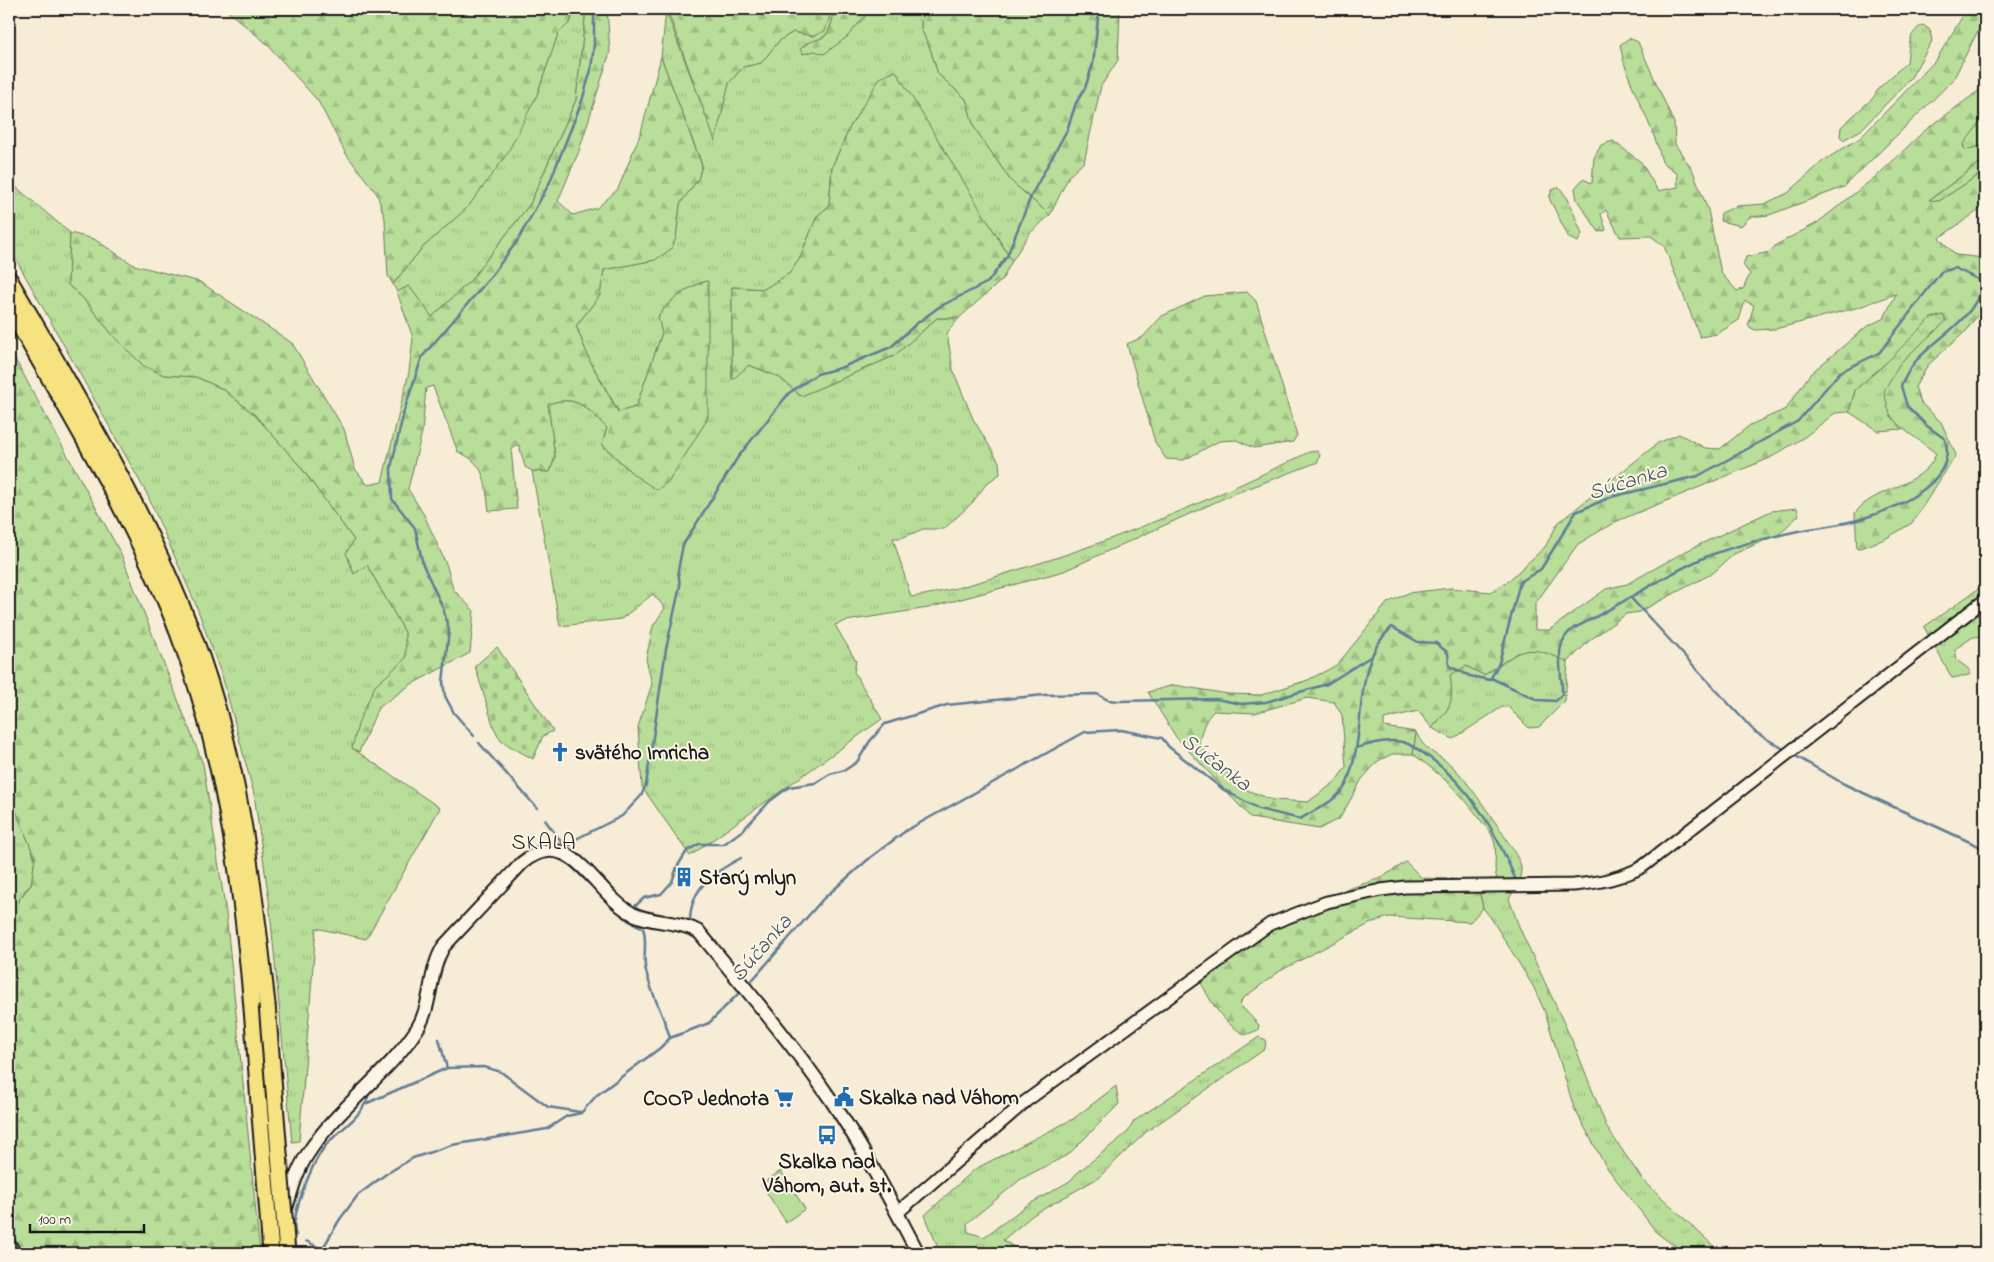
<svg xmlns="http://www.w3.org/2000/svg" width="1994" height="1262" font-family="'Indie Flower',sans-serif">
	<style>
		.grass { fill: url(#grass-tufts); stroke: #6a7d5b }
		.forest { fill: url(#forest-firs); stroke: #6a7d5b; fill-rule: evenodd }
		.cemetery { fill: url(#cemetery-stones); stroke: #6a7d5b }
		.park { fill: #b8de9a; stroke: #6a7d5b }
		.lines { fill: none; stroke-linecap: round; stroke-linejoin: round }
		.stream { stroke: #5f7d96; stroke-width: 2.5 }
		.tertiary-casing { stroke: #1c1c1c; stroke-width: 15 }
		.secondary-casing { stroke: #1c1c1c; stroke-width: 16 }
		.motorway-casing { stroke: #1c1c1c; stroke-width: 19 }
		.tertiary { stroke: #fcf5e5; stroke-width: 11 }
		.secondary { stroke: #fcf5e5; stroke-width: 12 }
		.motorway { stroke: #f6e281; stroke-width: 15 }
		.motorway-bridge-casing { stroke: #1c1c1c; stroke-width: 19; stroke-linecap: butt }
		.motorway-bridge { stroke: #f6e281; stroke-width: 15 }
		.labels { text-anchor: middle; stroke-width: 4; stroke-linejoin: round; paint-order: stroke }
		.poi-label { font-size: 21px; font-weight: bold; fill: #1c1c1c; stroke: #fcf5e5; text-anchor: start }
		.water-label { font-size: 22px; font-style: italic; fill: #435563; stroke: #fcf5e5 }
		.neighbourhood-label { font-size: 22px; letter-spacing: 1px; fill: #1c1c1c; stroke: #fcf5e5 }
	</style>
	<defs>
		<pattern id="grass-tufts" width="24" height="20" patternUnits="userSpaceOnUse" patternTransform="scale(1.25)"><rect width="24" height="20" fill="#b8de9a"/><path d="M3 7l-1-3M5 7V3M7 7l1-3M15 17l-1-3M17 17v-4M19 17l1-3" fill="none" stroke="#9ebe84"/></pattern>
		<pattern id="forest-firs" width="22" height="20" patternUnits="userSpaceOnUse" patternTransform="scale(1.25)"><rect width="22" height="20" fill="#b8de9a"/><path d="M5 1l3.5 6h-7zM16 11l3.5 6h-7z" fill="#9ebe84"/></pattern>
		<pattern id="cemetery-stones" width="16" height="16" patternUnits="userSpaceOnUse" patternTransform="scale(1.25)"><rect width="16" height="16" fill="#b8de9a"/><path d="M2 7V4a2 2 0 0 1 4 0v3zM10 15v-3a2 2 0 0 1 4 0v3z" fill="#9ebe84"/></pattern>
	</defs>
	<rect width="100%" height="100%" fill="#f7ecd5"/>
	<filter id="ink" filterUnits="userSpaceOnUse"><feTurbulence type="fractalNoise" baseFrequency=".02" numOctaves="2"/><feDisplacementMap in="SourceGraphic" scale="10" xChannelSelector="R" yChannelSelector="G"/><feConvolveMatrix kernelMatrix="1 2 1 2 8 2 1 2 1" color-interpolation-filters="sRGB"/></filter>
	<g filter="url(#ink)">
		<!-- grass -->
		<path class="grass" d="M574,9H586L576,100L530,204L470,281L432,317L409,286L397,292L393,284L422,248L468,207L537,95L558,34L571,21Z
			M832,9H839L834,13C829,34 828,38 806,43L803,54L866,15V9H922L921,29L930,48L938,74L966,99L974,127L1011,181L1050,215L1029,234L1012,261L895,71L880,79L851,125L832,167L829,206L817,216L800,258L790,273L764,289L732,287V379L749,365L779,377L801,396L894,356L937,318H959L947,333L953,370L973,419L999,462L1000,474L987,483L972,503L944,529H923L901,538H893L911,597C947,592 980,582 1014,571C1116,541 1215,498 1309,452L1317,451L1320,455L1318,462L1231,495L1064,571L928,608L846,621L835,625L856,661L854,672L882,719L690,856L642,787L638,727L652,684L646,659L653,626L665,608L653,594L621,619L560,626L532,471L550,472L555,457L548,404C578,394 586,408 607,428L602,445L634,475L707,281C690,285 668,301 658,316L662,333L636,407L619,412L590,361L576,326L600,295L604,270L655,260L676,238L680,204L698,179L702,165L661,57L666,11L715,140L729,83L743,67L761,63L779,41L793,32L813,36Z
			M1923,25L1930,30L1932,41L1910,79L1861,130L1843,140L1840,136L1841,127L1874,97L1878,89L1907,62C1909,47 1908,32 1923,25Z
			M1985,116V145L1965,150L1963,144Z
			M1985,159V171L1939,201H1928Z
			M9,181L70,233L68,285L82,297L116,339L144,366L164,375L196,377L223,389L255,415L300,466L354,540V573L367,565L405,632L406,658L395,669L352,748L440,808L366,939L316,928L299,1141L292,1142L269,900L254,794L223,679L196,605L147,494L9,247Z
			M1559,187L1568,199L1582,234L1578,242L1569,238L1549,198L1552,190Z
			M1943,315L1946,321L1935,332L1890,415L1902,429L1878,431L1849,412L1855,390L1888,361L1931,318Z
			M1985,584V636L1973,637L1955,649L1957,660L1971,671L1969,675L1952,678L1924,627Z
			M1541,650L1568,662L1565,701L1539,727L1529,728L1508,707H1502L1453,739L1432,728C1450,708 1455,702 1449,675L1466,666L1484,675L1520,651Z
			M1416,732C1426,755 1442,754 1457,771C1468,782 1520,855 1521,867C1522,878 1514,890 1509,899L1520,929L1576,1049L1607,1128L1642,1179L1721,1253H1684L1657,1233L1605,1165L1574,1108L1545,1012L1533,986L1491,918L1483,908L1477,880L1497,879C1492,865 1499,852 1493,838C1491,832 1486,827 1482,822C1463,794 1440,774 1413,754Z
			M9,793L35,858L31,885L25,890L9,928Z
			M1259,1037L1266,1040L1265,1049L1146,1132L1098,1178L1033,1215L1003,1240L1023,1253H940L925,1215L975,1169L1073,1119L1116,1086L1119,1104L1069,1154L1021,1179L967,1223L968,1232L984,1237L1026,1206L1070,1181L1077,1173L1128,1132L1134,1121Z"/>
		<!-- forest -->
		<path class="forest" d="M225,9H574L571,21L558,34L537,95L507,154L468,207L422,248L393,284L388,276L385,219L377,194L346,154L318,101L266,43Z
			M586,9H607L610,52L579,151L558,201L573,215L597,208L618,189L641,132L661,57L702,166L698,179L680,204L676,238L671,249L655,260L604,270L600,295L576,326L590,361L618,412L636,407L662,333L658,317C668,301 690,285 708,281V418L669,481L657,490L634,475L602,444L607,428C587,408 578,394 548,404L555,457L550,472L532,471L525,467L519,445L511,449L517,509L489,511C485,484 487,463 458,452L433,386L426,388L422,432L408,489L424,515L447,566L453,589L474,611L470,653L410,685L378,708L359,752L352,748L359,721L375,686L406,658L405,632L367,565L354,574L346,553L354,540L300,466L255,415L223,389L196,377L164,375L144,366L116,339L82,297L68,285L70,233L94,239L134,265L200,282L292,343L344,429L355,469L368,485L382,482L409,372L413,338L397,292L409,286L432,317L470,281L530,204L576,100Z
			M667,9H832L825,31L813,36L793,32L779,41L761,63L743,67L729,83L715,141Z
			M839,9H866V15L847,37L824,54L815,51L803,54L800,49C821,31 826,50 834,13Z
			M922,9H1120L1118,60L1101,86L1084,162L1069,176L1050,215L1011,181L974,127L966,99L938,74L930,48L921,29Z
			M1967,9H1985V17L1953,80L1844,187L1769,215L1750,217L1741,226L1720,221L1721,213L1737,206L1764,204L1788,193L1823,161L1860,138L1936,60Z
			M1629,38L1638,42L1674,123L1675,144L1693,171L1708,210L1721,273L1737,291L1743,289L1750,274L1743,265L1746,257L1770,252L1776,245L1817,223L1879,174L1923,132L1985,86V116L1963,145L1965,150L1985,145V159L1929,200L1939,201L1985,171V206L1939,238L1956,255L1985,258V304L1967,330L1928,365L1915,387L1921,403L1941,422L1956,455L1912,523L1885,539L1857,549L1855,513C1875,486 1923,488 1936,454C1924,442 1897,428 1890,414C1887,408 1886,398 1884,391L1900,363L1946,321L1943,315L1931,318L1888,361L1855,390L1849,412L1835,413L1806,436L1770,458L1615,522L1578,544L1535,604V630H1549L1606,589L1627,584L1686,551L1771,511L1797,508L1799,515L1779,534L1734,554L1713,573L1639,612L1626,614L1590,640L1568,662C1522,641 1523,650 1484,675L1466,666L1450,675C1454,704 1451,706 1432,728L1418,711L1384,719V727L1416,732L1413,754H1392L1378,761L1362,779L1340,818L1319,829L1251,818L1176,737L1148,692L1174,685L1228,694L1261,695L1308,680L1337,665L1387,603L1408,593L1451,588L1490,592L1506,583L1545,547L1558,523L1658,443L1679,434L1705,448L1720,449L1750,425L1786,409L1810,374L1866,327L1884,318L1896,294L1859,307L1775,329L1755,330L1748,326L1754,305L1745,301L1739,320L1717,334L1700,337L1664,246L1651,236L1620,237L1606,210L1601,214L1606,230L1599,232L1577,200L1575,188L1583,179L1592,183L1594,158L1601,145L1613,141L1641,162L1658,191L1678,187L1677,173L1662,162C1653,121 1627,87 1620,45ZM1307,698L1334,702L1342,715L1346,767L1335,782L1308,802L1273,800L1247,790L1216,763L1199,743C1201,732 1205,718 1214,711L1255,713Z
			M896,71L1012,261L1002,280L959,318H937L894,356L801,396L779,377L749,365L732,380V287L764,289L790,273L800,258L817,216L829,206L832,167L851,125L880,78Z
			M1247,292L1256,301L1297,435L1293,442L1254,448L1236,440L1219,441L1184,460L1166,459L1155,442L1127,344L1143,337L1162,316L1205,296Z
			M9,348L121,554L203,764L226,913L260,1253H21L9,1233V928L16,913L20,898L31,885L35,858L9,793Z
			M1406,862L1422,878L1477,880L1483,908L1470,922L1389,917L1373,922L1280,971L1242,999L1240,1005L1259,1025L1258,1030L1245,1035C1220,1020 1213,1005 1200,981L1312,901L1381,878Z"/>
		<!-- cemetery -->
		<path class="cemetery" d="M497,647L553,731L543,736L533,759L501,741L494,728L475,666Z"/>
		<!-- park -->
		<path class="park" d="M781,1171L805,1209L786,1222L761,1184Z"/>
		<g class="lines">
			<!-- stream -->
			<path class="stream" d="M1630,597L1755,732L1787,751
				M1491,678L1538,700L1556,701L1562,694C1563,672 1551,643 1574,628C1620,606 1661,576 1708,556C1734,546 1762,539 1789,533C1814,527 1843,526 1867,517C1899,507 1958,481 1945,439L1927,426L1907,406L1901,386C1905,378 1909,369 1915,362C1944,330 1983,317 1985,268
				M474,736L454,713L445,696L443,682L449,630L443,608L423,565L415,528L392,499L391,468L404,411L422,357L488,280L518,240L549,184L582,101L591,70L594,44V9
				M479,743L537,808
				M1356,748C1372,744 1386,739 1402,742C1412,744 1420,751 1429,757C1471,788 1495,830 1515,878
				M1794,755L1844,784L1985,849
				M545,820L562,843
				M568,847L576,839L622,816L641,796L646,785L666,649L680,586L678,570L683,545L738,457L789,393L817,374L840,368L891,347L916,324L939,307L988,282L1007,256L1032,194L1067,130L1076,103L1085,88L1093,64L1099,9
				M569,864L590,884
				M635,906L644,898L661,894L672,882L677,867L687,851L699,844H724L743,830L770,801L789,787L815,783L830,774L845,770L857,762L870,741L885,724L947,705L1044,695L1097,694L1108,700L1118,701L1216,699L1241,704L1266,702L1327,684L1370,657
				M617,910L629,921
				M630,918L629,921L643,928C648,943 642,956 646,971C651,994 664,1015 670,1038
				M690,920C691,887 714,872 741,858
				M748,985L823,899L871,857L907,830L1085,732L1121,730L1162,738L1169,747L1224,790L1259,809L1300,819C1315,810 1337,801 1346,785C1349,780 1350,772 1352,767C1366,721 1353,662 1392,627L1418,642L1436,643L1448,653L1449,666L1470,676L1490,680L1499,663L1520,582L1541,569L1576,512L1611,497L1698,476L1798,421L1840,372L1879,353L1941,272L1955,268L1979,280H1985
				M439,1039L447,1068
				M366,1104L369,1093
				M296,1235C288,1219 313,1163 323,1149C335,1132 355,1123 365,1104L447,1068L484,1067L501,1072L548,1107L580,1112
				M306,1241L322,1249
				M320,1253L340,1219L358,1195L386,1174L413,1158L452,1145L547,1129L567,1116L581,1113L597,1095L660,1048L670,1038L709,1023L742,990"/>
			<defs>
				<path id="tertiary" d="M897,1213L1026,1101L1270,924L1327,902L1381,890L1405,887L1574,885C1598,883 1620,879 1642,867L1985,600"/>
				<path id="secondary" d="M285,1212C291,1192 296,1172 307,1155C336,1108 387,1076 417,1029C433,1004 428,971 444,946L522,863C571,822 595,895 633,914C654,924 678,920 699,932C744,987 791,1041 831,1100C864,1149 891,1201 918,1253
					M9,1244L14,1253"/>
				<path id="motorway" d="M9,279C80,402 154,524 202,659C241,771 254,887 267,1004
					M9,307C68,412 132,515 176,627C235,780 248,941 259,1103"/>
			</defs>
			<!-- tertiary casing -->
			<use href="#tertiary" class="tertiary-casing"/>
			<!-- secondary casing -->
			<use href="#secondary" class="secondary-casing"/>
			<!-- motorway casing -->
			<use href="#motorway" class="motorway-casing"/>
			<!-- tertiary -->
			<use href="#tertiary" class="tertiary"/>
			<!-- secondary -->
			<use href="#secondary" class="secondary"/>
			<!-- motorway -->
			<use href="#motorway" class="motorway"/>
			<defs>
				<path id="motorway-bridge" d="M267,1004L287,1253
					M259,1103L271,1253"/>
			</defs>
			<!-- motorway-bridge casing -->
			<use href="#motorway-bridge" class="motorway-bridge-casing"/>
			<!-- motorway-bridge -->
			<use href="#motorway-bridge" class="motorway-bridge"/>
		</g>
	</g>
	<!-- icons -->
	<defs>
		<symbol id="church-bare" viewBox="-9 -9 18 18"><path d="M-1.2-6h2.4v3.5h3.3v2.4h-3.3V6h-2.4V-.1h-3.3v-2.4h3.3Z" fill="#1f6fb2" stroke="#fcf5e5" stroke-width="2.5" paint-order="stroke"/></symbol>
		<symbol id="building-bare" viewBox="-9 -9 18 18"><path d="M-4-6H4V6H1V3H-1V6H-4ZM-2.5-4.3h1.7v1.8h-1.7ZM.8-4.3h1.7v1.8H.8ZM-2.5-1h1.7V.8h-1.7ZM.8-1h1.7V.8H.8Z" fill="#1f6fb2" stroke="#fcf5e5" stroke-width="2.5" paint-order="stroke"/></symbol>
		<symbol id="civic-bare" viewBox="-9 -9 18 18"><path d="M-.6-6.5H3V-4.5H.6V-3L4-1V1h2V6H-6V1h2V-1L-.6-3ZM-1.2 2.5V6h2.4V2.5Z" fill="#1f6fb2" stroke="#fcf5e5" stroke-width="2.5" paint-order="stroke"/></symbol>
		<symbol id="supermarket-bare" viewBox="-9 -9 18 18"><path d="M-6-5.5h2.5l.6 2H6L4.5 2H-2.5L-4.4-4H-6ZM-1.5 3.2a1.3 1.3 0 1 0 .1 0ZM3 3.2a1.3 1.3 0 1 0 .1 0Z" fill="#1f6fb2" stroke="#fcf5e5" stroke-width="2.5" paint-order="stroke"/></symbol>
		<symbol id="bus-bare" viewBox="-9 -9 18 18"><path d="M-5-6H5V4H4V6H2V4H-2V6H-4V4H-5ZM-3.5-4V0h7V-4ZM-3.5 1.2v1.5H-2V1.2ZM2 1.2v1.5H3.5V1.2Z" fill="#1f6fb2" stroke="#fcf5e5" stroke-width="2.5" paint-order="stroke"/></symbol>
	</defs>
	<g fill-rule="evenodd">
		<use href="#church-bare" x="546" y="738" width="28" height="28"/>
		<use href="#building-bare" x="670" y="863" width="28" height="28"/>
		<use href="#civic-bare" x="830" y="1083" width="28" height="28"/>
		<use href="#supermarket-bare" x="770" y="1084" width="28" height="28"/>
		<use href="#bus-bare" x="813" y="1121" width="28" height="28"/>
	</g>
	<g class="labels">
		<!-- poi labels -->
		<g class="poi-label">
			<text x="575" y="759">svätého Imricha</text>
			<text x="699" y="884">Starý mlyn</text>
			<text x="859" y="1104">Skalka nad Váhom</text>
			<text x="769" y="1105" text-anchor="end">COOP Jednota</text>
			<text x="827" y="1168" text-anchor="middle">Skalka nad<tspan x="827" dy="24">Váhom, aut. st.</tspan></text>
		</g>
		<!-- water labels -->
		<g class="water-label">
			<text transform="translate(1627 480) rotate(-17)" y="8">Súčanka</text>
			<text transform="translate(1217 761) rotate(37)" y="8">Súčanka</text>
			<text transform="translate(760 947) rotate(-49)" y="8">Súčanka</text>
		</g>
		<!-- neighbourhood labels -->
		<g class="neighbourhood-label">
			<text x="544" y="849">SKALA</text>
		</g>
	</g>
	<!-- margin -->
	<rect width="1994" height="1262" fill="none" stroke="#fcf5e5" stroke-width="30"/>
	<rect x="15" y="15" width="1964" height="1232" fill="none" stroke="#1c1c1c" stroke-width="2" filter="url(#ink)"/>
	<!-- scale -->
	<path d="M30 1224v8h114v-8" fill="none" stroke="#1c1c1c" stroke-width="2.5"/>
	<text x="38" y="1224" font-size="15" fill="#1c1c1c" stroke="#fcf5e5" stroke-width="4" paint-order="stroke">100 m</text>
</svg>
